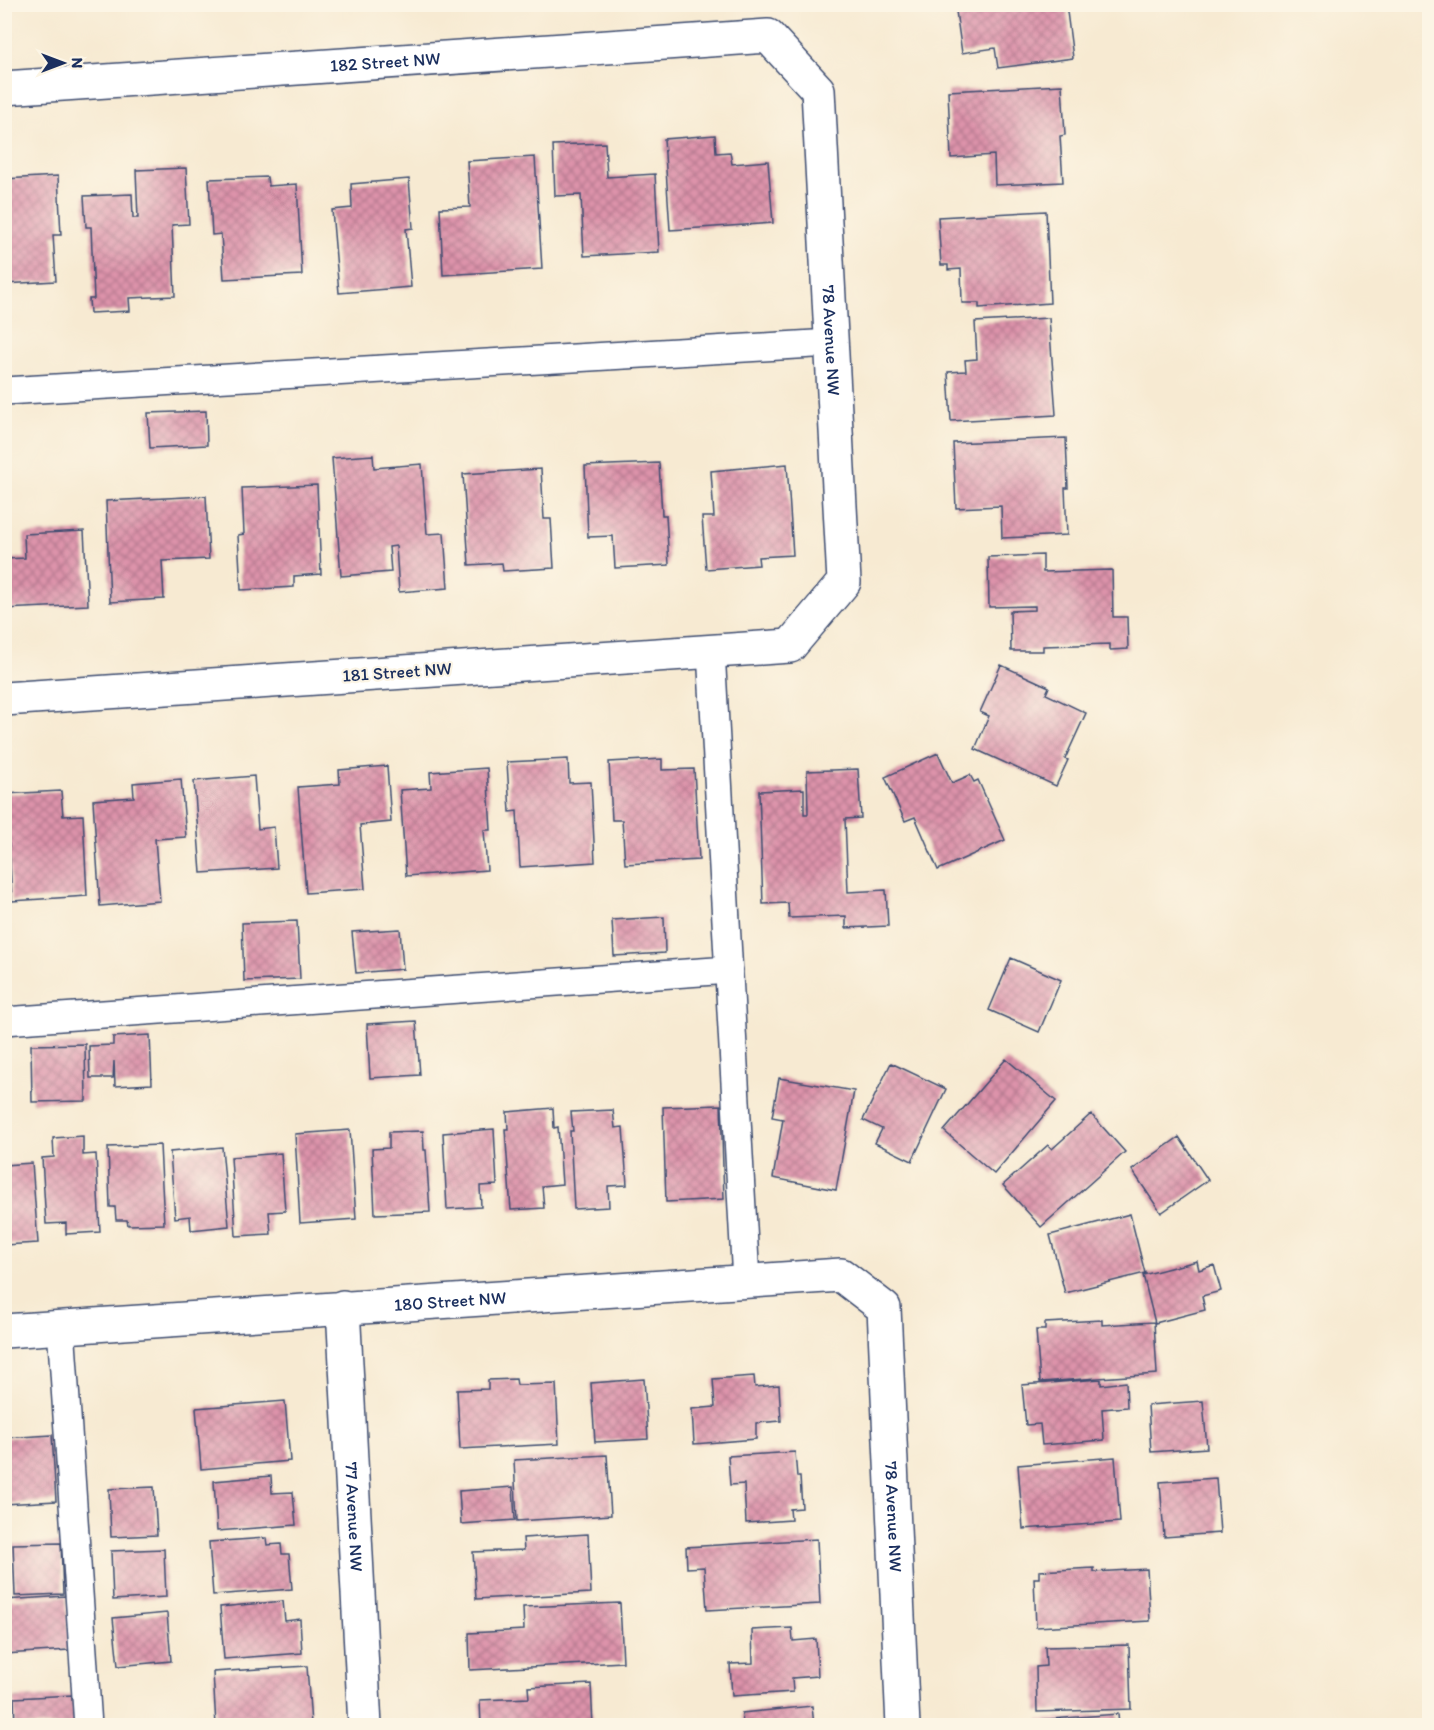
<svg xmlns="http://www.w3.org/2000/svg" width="1434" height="1730" font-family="Itim,sans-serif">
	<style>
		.building { fill: url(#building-cross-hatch) }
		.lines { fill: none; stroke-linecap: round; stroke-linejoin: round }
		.service-casing { stroke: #3c4b6f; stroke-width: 30 }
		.minor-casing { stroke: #3c4b6f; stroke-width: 36 }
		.service { stroke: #fff; stroke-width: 27 }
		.minor { stroke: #fff; stroke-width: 33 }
		.labels { text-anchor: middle; stroke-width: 4.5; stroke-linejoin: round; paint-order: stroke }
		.street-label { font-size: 18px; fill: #1b2f5e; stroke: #fcf5e5 }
	</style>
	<defs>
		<pattern id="building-cross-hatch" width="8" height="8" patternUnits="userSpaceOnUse" patternTransform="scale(1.5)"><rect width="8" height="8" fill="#dd93aa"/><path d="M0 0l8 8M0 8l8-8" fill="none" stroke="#b2788e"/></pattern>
	</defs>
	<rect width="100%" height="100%" fill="#fcf5e5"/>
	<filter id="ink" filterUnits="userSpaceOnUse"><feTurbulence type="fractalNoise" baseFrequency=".0167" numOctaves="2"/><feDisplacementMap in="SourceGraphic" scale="12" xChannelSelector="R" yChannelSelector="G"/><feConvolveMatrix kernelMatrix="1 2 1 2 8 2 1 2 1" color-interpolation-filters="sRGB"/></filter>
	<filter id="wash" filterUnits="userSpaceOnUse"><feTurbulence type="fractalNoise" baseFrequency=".008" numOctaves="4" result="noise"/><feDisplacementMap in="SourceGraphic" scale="24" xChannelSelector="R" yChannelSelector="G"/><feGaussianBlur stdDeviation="1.35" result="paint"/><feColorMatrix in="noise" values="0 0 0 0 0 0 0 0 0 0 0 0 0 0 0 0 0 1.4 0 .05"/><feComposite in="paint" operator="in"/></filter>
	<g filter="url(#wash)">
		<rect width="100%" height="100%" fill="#f7ead2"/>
		<g id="blocks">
			<!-- building -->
			<path class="building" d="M955,4H1066L1073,58L998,68L995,48L962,53Z
				M1062,85L1065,135L1060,136L1063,182L995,185L994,155L951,158L948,91Z
				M715,135L716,153L730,152L732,164L768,161L773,223L670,230L664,139Z
				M605,143L607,177L655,174L659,252L584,256L581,195L555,196L553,145Z
				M535,157L542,269L443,275L440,208L470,207L467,161Z
				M186,168L189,224L172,225L175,296L129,298L130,311L90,313L89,299H94L91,227H86L84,196L132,194L133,218H138L136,170Z
				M58,176L61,235H53L56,281L4,284V179Z
				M267,177L268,186L297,184L302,275L224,279L221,234L212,235L209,179Z
				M409,179L413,228L406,229L411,287L339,293L332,210L352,208L351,184Z
				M1046,211L1050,303L979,308V303H962L961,269L948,270V265H941L938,217Z
				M1049,318L1056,415L951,421L948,372L966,371L965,360L977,359L975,322Z
				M206,411L207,445L150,448L148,413Z
				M1066,438L1068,488H1065L1067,535L1002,538L1001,506L956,508L953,443Z
				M373,455L374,468L422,464L427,534L444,533L448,588L399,592L396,546L389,547L391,572L341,576L332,458Z
				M659,463L662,515H666L669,565L615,568L613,536L588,537L585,466Z
				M787,464L793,555L758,557L759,565L706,569L702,517H714L711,471Z
				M541,469L544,519H551L554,568L503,571L502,563L469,565L463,474Z
				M317,485L321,574L294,576V587L241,590L238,535L244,534L242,488Z
				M206,496L209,559L162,561L164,599L110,602L106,501Z
				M84,531L88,605L4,609V559L25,558L24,534Z
				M1043,555V572L1112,570L1113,617H1127L1128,649L1110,650V644L1043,646V651H1011L1010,611L1035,610V606L989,607L988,557Z
				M1001,665L1049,687L1046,694L1086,713L1065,759L1068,760L1056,786L975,749L989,716L980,712Z
				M938,753L952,783L970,775L974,782L978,780L1005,840L938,870L915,817L905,821L885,777Z
				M568,759L569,783L591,782L595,862L520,867L517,811L510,812L507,762Z
				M662,759V770L694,769L699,860L625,864L622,820H612L609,762Z
				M387,766L391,822L360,825L365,889L306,893L298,787L340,784L339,770Z
				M487,768L491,830H484L487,870L406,876L400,790L431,788L430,772Z
				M858,769L861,818L845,819L848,892L886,890L888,926L846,928V916L789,918L788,903L763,904L759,791L804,789V814H808L807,771Z
				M254,776L258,829L274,827L277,868L201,873L194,781Z
				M181,779L186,837L155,839L160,901L100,906L93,800L134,797L133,783Z
				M61,791L63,816L83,815L87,896L12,901L9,844H4V794Z
				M664,917L665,953L614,956L612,920Z
				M297,921L300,979L244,981L242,923Z
				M400,929L403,969L356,973L352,932Z
				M1011,958L1061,980L1039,1032L989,1010Z
				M416,1021L420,1075L370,1078L367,1024Z
				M150,1035L152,1084L115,1086L114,1061L113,1078H90L89,1046L113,1045V1037Z
				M85,1044L86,1101L32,1102L31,1045Z
				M1006,1059L1056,1101L994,1174L944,1131Z
				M891,1063L946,1089L912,1161L875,1143L882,1129L863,1120Z
				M779,1078L854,1091L836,1190L773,1178L783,1119L772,1117Z
				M721,1105L724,1199L666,1202L663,1107Z
				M553,1108L554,1128L558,1127L562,1184L542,1186L544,1208L511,1210L505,1129H508L507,1112Z
				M613,1110L615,1128L623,1127L627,1185L608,1186L609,1207L574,1209L570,1131H573L571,1112Z
				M1091,1114L1125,1152L1041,1227L1003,1185L1048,1145L1052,1149Z
				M494,1129L497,1185L480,1186L481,1207L447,1209L443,1133Z
				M350,1130L356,1219L300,1223L295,1134Z
				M423,1131L424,1150H426L430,1212L375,1214L372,1149L389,1148V1132Z
				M83,1136V1155L96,1154L100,1232L66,1234V1223L46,1224L42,1158L54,1157L53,1138Z
				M1179,1137L1208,1180L1161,1213L1132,1170Z
				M160,1145L164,1224L128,1225L127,1220H116L115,1207H110L108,1147Z
				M222,1147L229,1226L191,1230L190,1216L175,1218L170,1152Z
				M281,1153L285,1211L269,1212L271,1234L236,1236L231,1157Z
				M32,1163L38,1243L4,1245V1165Z
				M1130,1214L1145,1273L1065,1293L1050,1235Z
				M1197,1261L1199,1270L1214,1265L1221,1291L1202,1296L1205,1310L1155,1323L1143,1275Z
				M1102,1320V1325L1154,1322L1157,1374L1040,1382L1036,1330H1045V1323Z
				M754,1376L755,1387L779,1385L781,1421L756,1423V1439L694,1444L692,1409L715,1407L713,1379Z
				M516,1379L517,1385L556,1384L559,1444L460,1449L457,1390L488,1389V1380Z
				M644,1379L648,1439L595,1442L591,1383Z
				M1101,1379V1385L1126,1382L1127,1407L1102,1409L1104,1440L1042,1445L1040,1424L1026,1425L1022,1385Z
				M285,1401L290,1461L201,1469L196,1408Z
				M1203,1401L1207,1448L1151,1452L1148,1405Z
				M52,1435L56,1501L4,1504V1438Z
				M795,1452L797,1477H800L802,1508L790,1509L791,1520L746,1523L744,1484L730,1485L728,1456Z
				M607,1455L611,1515L517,1521L514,1460Z
				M1115,1457L1120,1522L1023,1529L1018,1465Z
				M271,1476L272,1493L293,1492L296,1525L217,1531L214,1481Z
				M1216,1478L1220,1533L1164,1537L1160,1482Z
				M154,1487L157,1535L111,1537L109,1489Z
				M513,1487L515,1520L461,1524L459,1491Z
				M588,1534L591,1593L476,1599L473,1552L524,1550L523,1538Z
				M266,1538L267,1545L281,1544L282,1554H289L292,1589L213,1595L209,1542Z
				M817,1539L820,1604L707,1610L704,1567L687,1568L686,1547Z
				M61,1543L63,1594L15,1596L13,1544Z
				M164,1549L166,1597L113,1600L111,1551Z
				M1094,1568V1572L1147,1569L1150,1621L1036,1627L1034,1578H1039V1571Z
				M66,1596L69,1650L4,1654V1600Z
				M283,1601L285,1621L300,1619L302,1653L224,1659L220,1607Z
				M620,1603L623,1662L470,1670L469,1633L524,1630L523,1607Z
				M167,1613L171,1661L118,1666L113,1618Z
				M792,1628L793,1641L816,1639L818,1676L792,1678L793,1692L732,1696L730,1664L753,1663L752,1630Z
				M1129,1645L1131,1709L1037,1712L1036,1667L1046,1666L1045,1647Z
				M307,1666L311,1725L216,1726L213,1672Z
				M591,1684L593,1726H481L480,1700L529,1698L528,1687Z
				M73,1695L75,1726H15L14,1698Z
				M812,1706L814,1726H743L742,1713Z
				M1118,1714L1119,1726H1038V1720Z"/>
		</g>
	</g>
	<g filter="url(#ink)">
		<use href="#blocks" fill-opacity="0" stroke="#3c4b6f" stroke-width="1.5"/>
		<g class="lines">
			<defs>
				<path id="service" d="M4,391L831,343
					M711,651L746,1281
					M4,1021L729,970
					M61,1327L88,1726"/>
				<g id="minor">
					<path id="s1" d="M4,88L768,36L818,90L844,582L790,646L4,699"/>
					<path id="s2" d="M343,1307L365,1726"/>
					<path id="s3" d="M4,1331L841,1275L884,1308L903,1726"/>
				</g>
			</defs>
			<!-- service casing -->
			<use href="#service" class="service-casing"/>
			<!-- minor casing -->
			<use href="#minor" class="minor-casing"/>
			<!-- service -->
			<use href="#service" class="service"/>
			<!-- minor -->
			<use href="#minor" class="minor"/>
		</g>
	</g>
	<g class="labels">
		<!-- street labels -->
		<g class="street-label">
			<text dy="6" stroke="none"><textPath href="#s1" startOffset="382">182 Street NW</textPath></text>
			<text dy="6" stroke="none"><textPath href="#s1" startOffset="1090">78 Avenue NW</textPath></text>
			<text transform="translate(397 672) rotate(-4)" y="6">181 Street NW</text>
			<text dy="6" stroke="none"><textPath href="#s3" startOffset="447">180 Street NW</textPath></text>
			<text dy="6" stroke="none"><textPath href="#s2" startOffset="210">77 Avenue NW</textPath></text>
			<text dy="6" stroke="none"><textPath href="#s3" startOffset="1102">78 Avenue NW</textPath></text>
		</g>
	</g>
	<!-- margin -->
	<rect width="1434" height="1730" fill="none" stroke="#fcf5e5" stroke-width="24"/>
	<!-- north arrow -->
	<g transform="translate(63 63) rotate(90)" stroke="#fcf5e5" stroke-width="4.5" paint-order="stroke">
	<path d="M0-4.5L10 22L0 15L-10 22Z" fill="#1b2f5e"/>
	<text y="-9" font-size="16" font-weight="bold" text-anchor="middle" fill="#1b2f5e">N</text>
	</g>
</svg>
